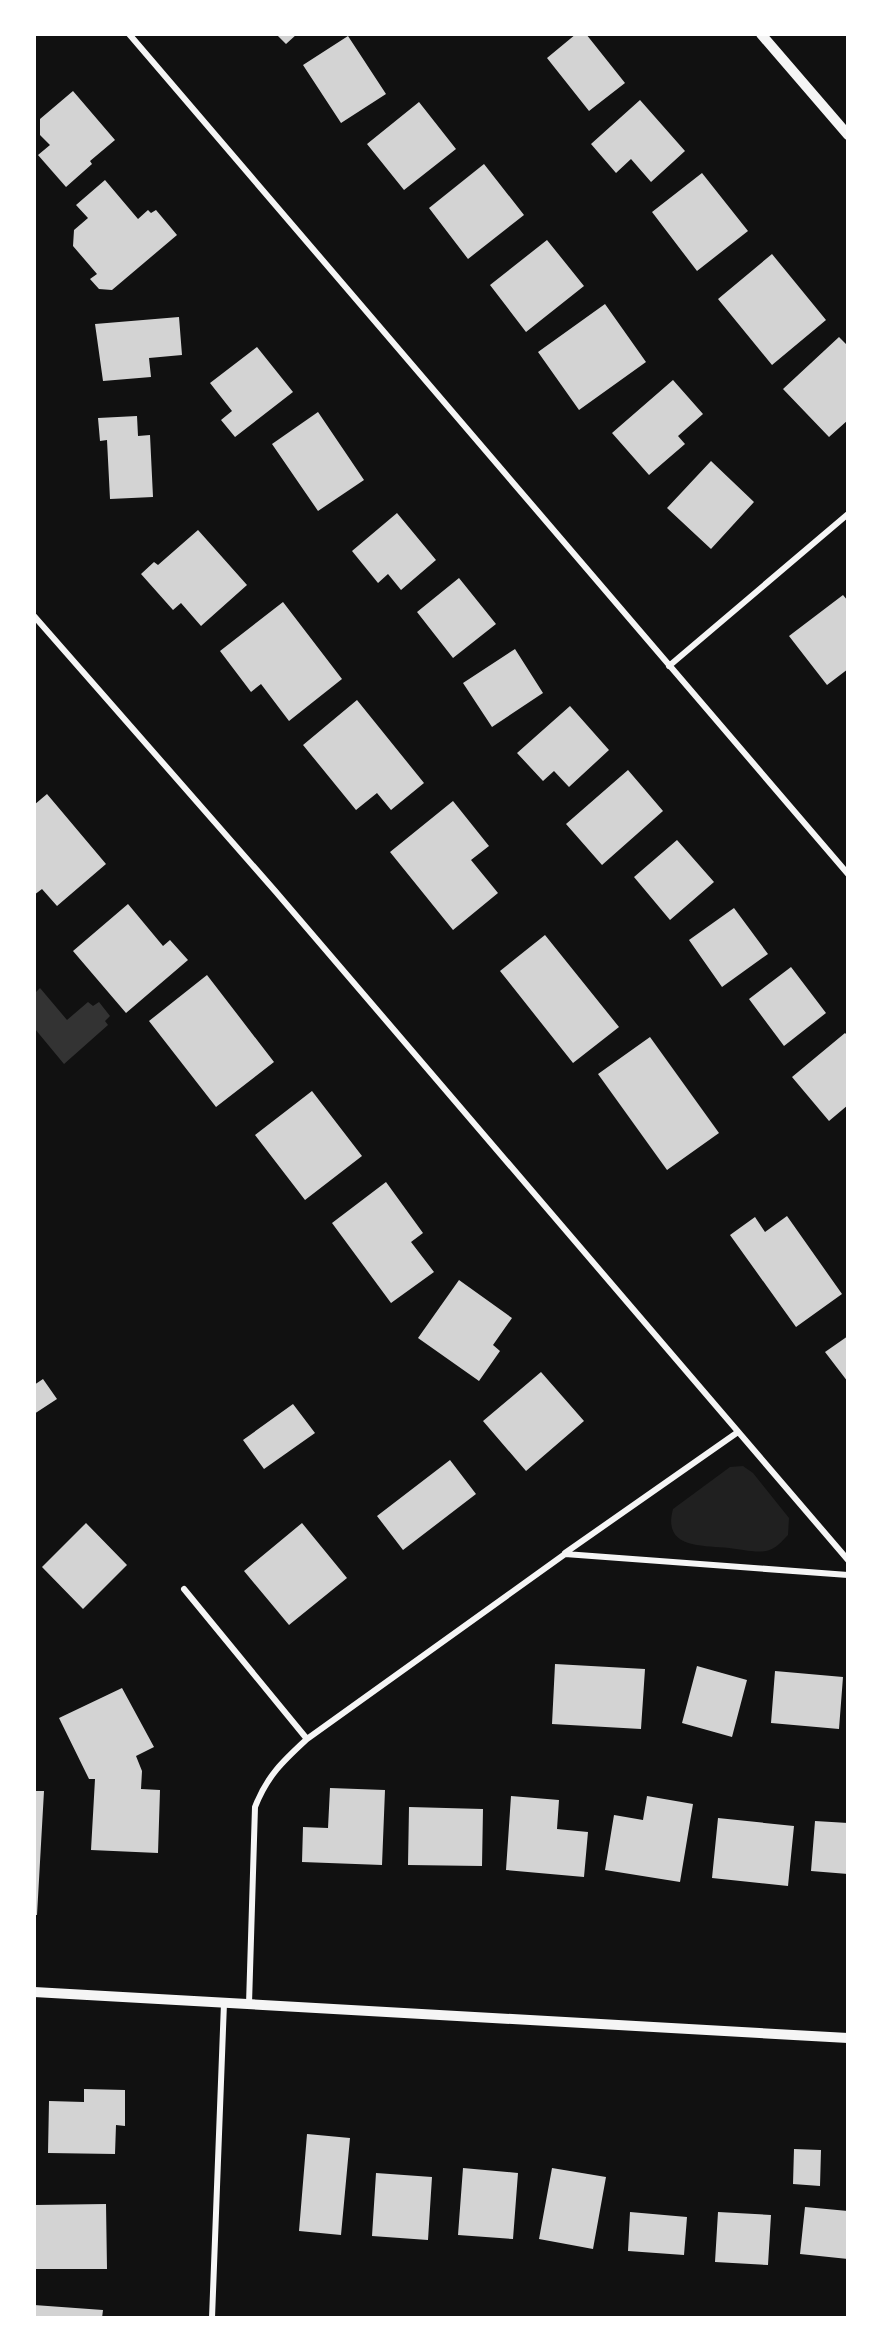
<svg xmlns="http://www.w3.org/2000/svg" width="882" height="2352" font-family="Montserrat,sans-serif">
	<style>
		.green { fill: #202020 }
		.water { fill: #333 }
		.building { fill: #d3d3d3 }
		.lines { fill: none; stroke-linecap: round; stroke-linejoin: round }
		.minor { stroke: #f5f5f5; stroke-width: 6 }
		.tertiary { stroke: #f5f5f5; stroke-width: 10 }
	</style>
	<rect width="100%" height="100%" fill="#111"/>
	<!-- green -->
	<path class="green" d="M743,1466L753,1473L789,1518L788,1535C782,1541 776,1549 766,1551C755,1553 740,1549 729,1548C702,1545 662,1549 673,1509L730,1467Z"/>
	<!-- water -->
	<path class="water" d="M40,988L67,1020L88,1002L93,1006L99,1002L110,1016L105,1021L108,1025L64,1064L35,1029V993Z"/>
	<!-- building -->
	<path class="building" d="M276,34H297L286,44Z
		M576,34H586L625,83L589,111L547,58Z
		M348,36L386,94L341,123L303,65Z
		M73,91L115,140L90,161L92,164L66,187L38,155L50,145L40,135V119Z
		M640,100L685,151L651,182L631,159L616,173L591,144Z
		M419,102L456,149L404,190L367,144Z
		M484,164L524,215L468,259L429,208Z
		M702,173L748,231L697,271L652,212Z
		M105,180L138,219L148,210L151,213L156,210L177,235L112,290L99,289L90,279L97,274L73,246L74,230L88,218L76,205Z
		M547,240L584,286L526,332L490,285Z
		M772,254L826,320L772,365L718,299Z
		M605,304L646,362L579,410L538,352Z
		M179,317L182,355L149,358L151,377L103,381L95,324Z
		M839,337L848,346V420L829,437L783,389Z
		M257,347L293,392L235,437L221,420L232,411L210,383Z
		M673,380L703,414L678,436L685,444L649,475L612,433Z
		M318,412L364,480L318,511L272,444Z
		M137,416L138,436L150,435L153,497L110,499L107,440L100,441L98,418Z
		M711,461L754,502L711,549L667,508Z
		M397,513L436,560L401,590L388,574L378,583L352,551Z
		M198,530L247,585L201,626L181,603L173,610L141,574L154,562L158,565Z
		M459,578L496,624L453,658L417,612Z
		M843,595L848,601V669L827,685L789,636Z
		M283,602L342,679L289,721L261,684L251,692L220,651Z
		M515,649L543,693L492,727L463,683Z
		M357,700L424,783L391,810L377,793L356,810L303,745Z
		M570,706L609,750L569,787L554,771L543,781L517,753Z
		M628,770L663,811L602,865L566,824Z
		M47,794L106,864L57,906L42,889L34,895V805Z
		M453,801L489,846L471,860L498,893L453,930L390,852Z
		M677,840L714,882L670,920L634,877Z
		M128,904L163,946L170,940L188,960L126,1013L73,951Z
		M734,908L768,954L722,987L689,940Z
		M545,935L619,1027L573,1063L500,971Z
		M791,967L826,1013L784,1046L749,999Z
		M207,975L274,1062L216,1107L149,1021Z
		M845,1033L848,1036V1105L829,1121L792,1077Z
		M650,1037L719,1133L667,1170L598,1074Z
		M312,1091L362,1156L305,1200L255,1135Z
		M386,1182L423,1233L411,1242L434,1272L391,1303L332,1223Z
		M787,1216L842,1294L796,1327L730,1235L755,1217L765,1232Z
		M459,1280L512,1318L493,1345L500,1351L479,1381L418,1338Z
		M848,1336V1382L825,1352Z
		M541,1372L584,1421L526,1471L483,1421Z
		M43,1379L57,1399L34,1414V1385Z
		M293,1404L315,1433L264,1469L243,1440Z
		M450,1460L476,1494L403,1550L377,1516Z
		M86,1523L127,1565L83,1609L42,1567Z
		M302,1523L347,1578L289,1625L244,1571Z
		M555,1664L645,1669L641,1729L552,1724Z
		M697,1666L747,1680L732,1737L682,1723Z
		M775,1671L843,1677L839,1729L771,1723Z
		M122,1688L154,1747L136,1756L142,1771L141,1789L160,1790L158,1853L91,1850L95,1779H89L59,1718Z
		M330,1788L385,1790L382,1865L302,1862L303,1827L328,1828Z
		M34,1791H44L37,1915H34Z
		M511,1796L559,1800L557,1829L588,1832L584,1877L506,1870Z
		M647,1796L693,1804L680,1882L605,1870L614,1815L643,1820Z
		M409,1807L483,1809L482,1866L408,1865Z
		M718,1818L794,1826L788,1886L712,1878Z
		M815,1821L848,1823V1874L811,1871Z
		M84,2089L125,2090V2126L116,2125L115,2154L48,2153L49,2101L84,2102Z
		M307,2134L350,2138L341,2235L299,2231Z
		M794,2149L821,2150L820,2186L793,2184Z
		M463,2168L518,2173L513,2239L458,2235Z
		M552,2168L606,2177L593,2249L539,2239Z
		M376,2173L432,2177L428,2240L372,2236Z
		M106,2204L107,2269H34V2205Z
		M805,2207L848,2211V2259L800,2254Z
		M630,2212L687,2217L684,2255L628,2251Z
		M718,2212L771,2215L768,2265L715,2262Z
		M34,2305L103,2310L102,2318H34Z"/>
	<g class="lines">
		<!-- minor -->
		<path class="minor" d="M129,34L848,874
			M34,616L276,892L848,1560
			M669,666L848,514
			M565,1553L738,1432
			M184,1589L307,1739
			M249,2004L255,1807C267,1776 283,1761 307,1739L565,1554L848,1575
			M212,2318L224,2003"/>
		<!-- tertiary -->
		<path class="tertiary" d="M761,34L848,135
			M34,1992L848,2038"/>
	</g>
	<!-- border -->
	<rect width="882" height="2352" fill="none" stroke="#ffffff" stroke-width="72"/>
</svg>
